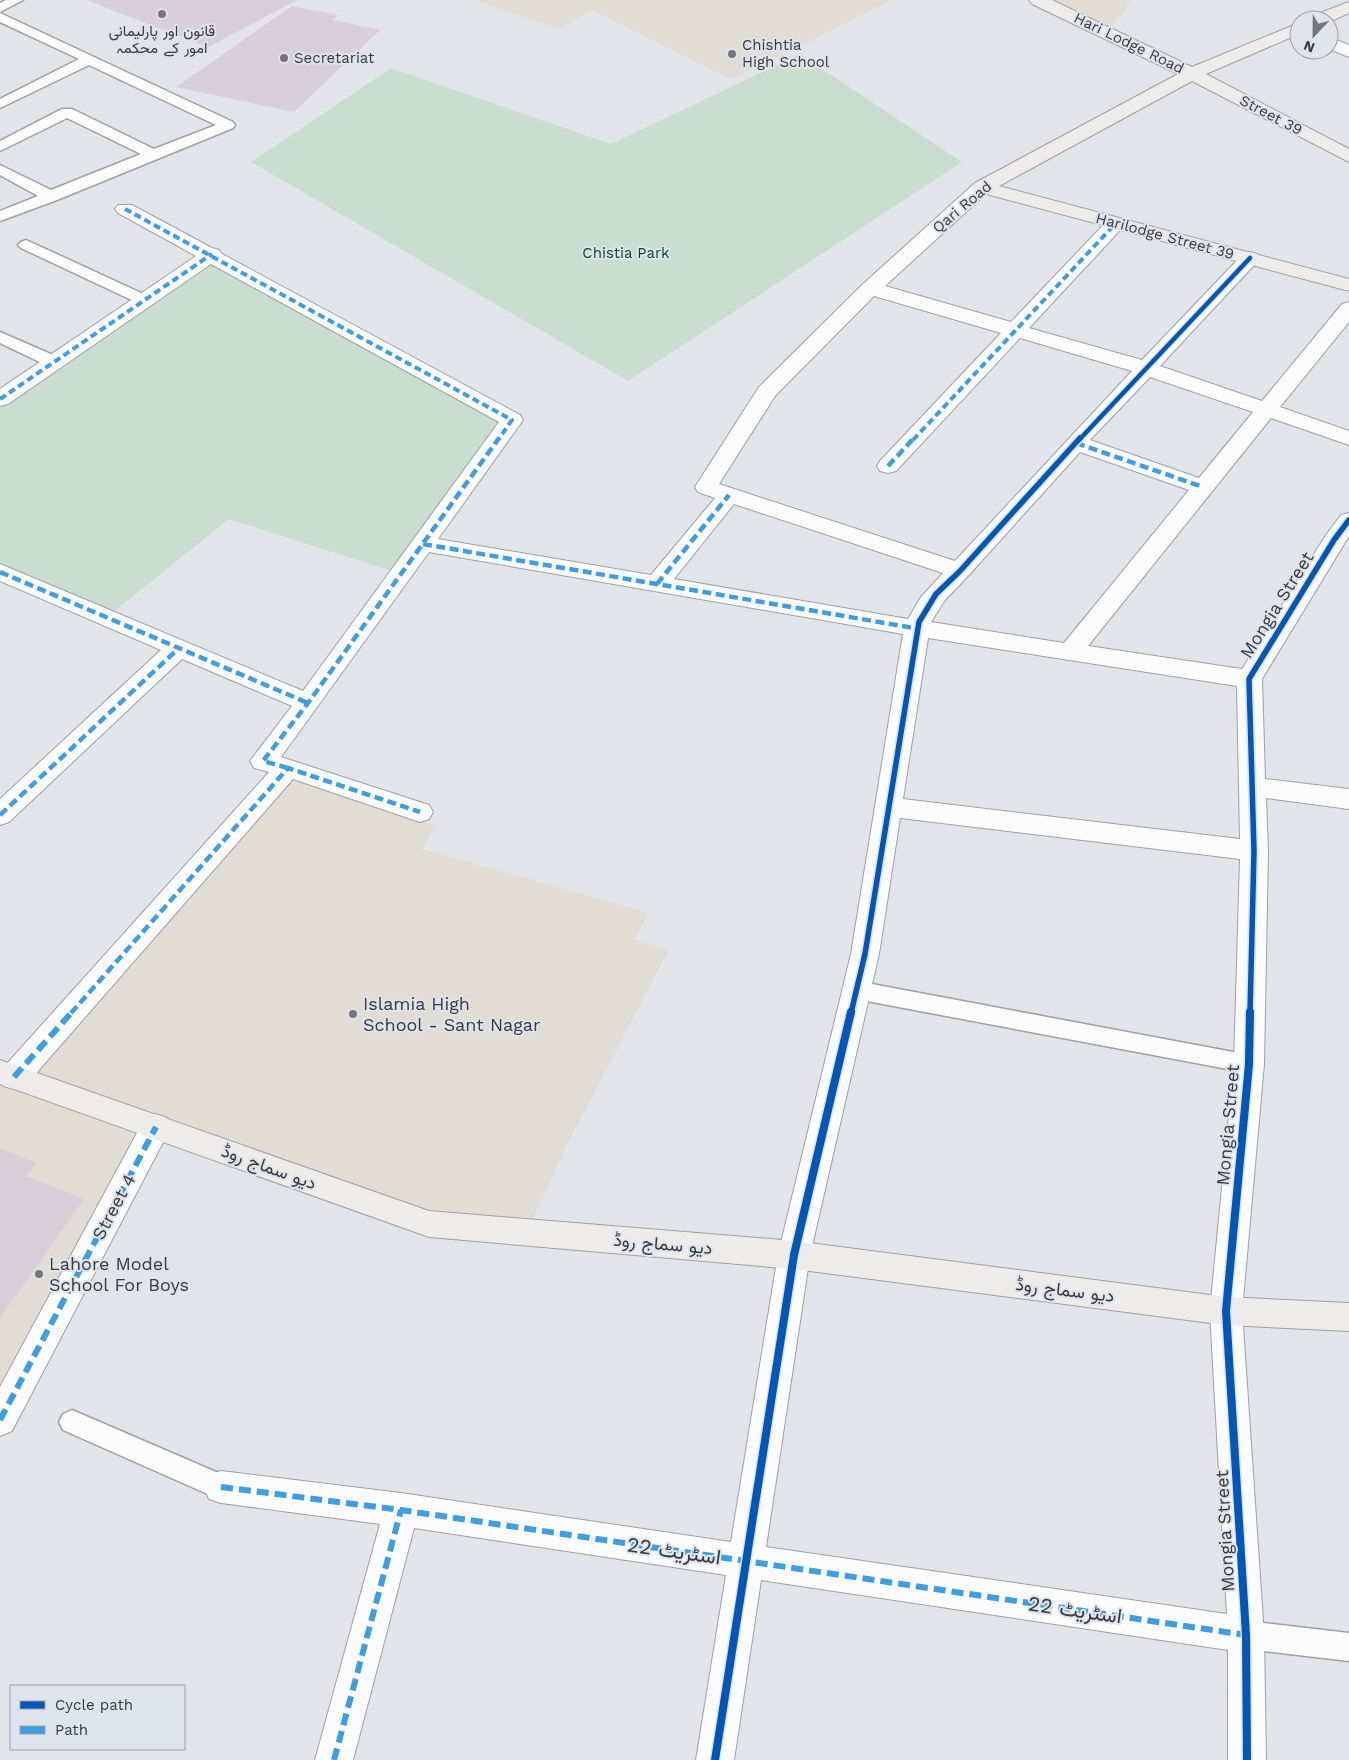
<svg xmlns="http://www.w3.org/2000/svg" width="1349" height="1760" font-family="'Work Sans',Vazirmatn,sans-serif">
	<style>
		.education { fill: #e2ddd4 }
		.green { fill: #c9ded1 }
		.building { fill: #d9cfd9 }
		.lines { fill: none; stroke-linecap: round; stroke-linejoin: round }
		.lane-casing { stroke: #9ea0a3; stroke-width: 3 }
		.street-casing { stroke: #9ea0a3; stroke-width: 2 }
		.secondary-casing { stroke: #9ea0a3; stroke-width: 2 }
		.lane { fill: #fbfbfc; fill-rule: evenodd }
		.street { fill: #fbfbfc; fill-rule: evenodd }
		.secondary { fill: #eeecea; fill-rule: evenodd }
		.quiet-far2 { stroke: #3e9ee3; stroke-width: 4; stroke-dasharray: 7 4; stroke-linecap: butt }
		.quiet-far1 { stroke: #3e9ee3; stroke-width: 4.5; stroke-dasharray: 9 4.5; stroke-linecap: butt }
		.quiet { stroke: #3e9ee3; stroke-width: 6; stroke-dasharray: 12 6; stroke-linecap: butt }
		.cycleway-far2-casing { stroke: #dfe3ec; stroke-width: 7 }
		.cycleway-far1-casing { stroke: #dfe3ec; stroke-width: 9 }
		.cycleway-casing { stroke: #dfe3ec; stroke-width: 11 }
		.cycleway-far2 { stroke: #0057b8; stroke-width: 4.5 }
		.cycleway-far1 { stroke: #0057b8; stroke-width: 5.5 }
		.cycleway { stroke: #0057b8; stroke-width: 8 }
		.poi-dot { fill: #74767a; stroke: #dfe3ec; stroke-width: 2 }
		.labels { text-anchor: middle; stroke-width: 4; stroke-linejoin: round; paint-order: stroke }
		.far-poi-label { font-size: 15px; fill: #383a3e; stroke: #dfe3ec; text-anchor: start }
		.far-street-label { font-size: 15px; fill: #383a3e; stroke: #dfe3ec }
		.far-park-label { font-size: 15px; fill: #004d24; stroke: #dfe3ec }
		.street-label { font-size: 18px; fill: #383a3e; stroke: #dfe3ec }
		.poi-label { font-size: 18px; fill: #383a3e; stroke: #dfe3ec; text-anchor: start }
		.near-street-label { font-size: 21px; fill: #383a3e; stroke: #dfe3ec }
	</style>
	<rect width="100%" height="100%" fill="#e2e4e9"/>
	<!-- education -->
	<path class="education" d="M474,0H893L731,79L593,10L559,29Z
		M1038,0H1131L1108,33Z
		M281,775L437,825L422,849L649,913L634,940L669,950L566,1147L527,1232L429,1224L156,1128L0,1420V1072Z"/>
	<!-- green -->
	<path class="green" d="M800,54L962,162L628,381L251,162L391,68L611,144Z
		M212,254L512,420L401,574L229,519L107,617L0,572V398Z"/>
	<!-- building -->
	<path class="building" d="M86,0H297L208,47Z
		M292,6L338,15L333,20L380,30L294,112L176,87Z
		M0,1148L37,1163L26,1176L84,1199L0,1318Z"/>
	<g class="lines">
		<defs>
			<path id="lane" d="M6,0H23L0,12V3Z
				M0,13L233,122L235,125L233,128L57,200L0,221V211L38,196L0,175V165L51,190L141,154L67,118L0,151V141L62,109H72L154,149L216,125L89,65L0,108V99L79,59L0,22Z
				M26,240L150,297L152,300L150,303H138L21,248L18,245L21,242Z
				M0,332L60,358L62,362L60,366H48L0,343Z
				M856,981L1249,1055L1257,1057L1260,1064L1257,1071L1249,1073L856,999L848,996L845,990L848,984Z
				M72,1410L230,1478L234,1487L230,1496L221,1500L212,1496L63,1430L59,1422L63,1414Z
				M1246,1621L1349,1633V1661L1246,1649L1236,1645L1232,1635L1236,1625Z"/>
			<path id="street" d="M1329,37L1349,45V57L1329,49Z
				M982,181L989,183L992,187L989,191L885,286L1011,322L1109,219H1123L1126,223L1123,227L1029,328L1142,360L1243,254L1250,252L1257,254L1260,258L1257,262L1160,366L1262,401L1342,304L1349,302V322L1280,407L1349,431V445L1271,418L1088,646L1242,669L1326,535L1341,515L1349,513V536L1262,679L1265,779L1349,789V809L1266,798L1268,851L1264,1064L1242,1311L1264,1635L1266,1760H1228V1650L761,1580L734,1760H696L726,1575L414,1528L353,1760H315L380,1524L221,1503L209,1499L204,1487L209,1475L221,1471L401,1493L731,1542L778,1255L851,954L903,634L429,552L281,757L429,805L433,812L429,819L420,822L293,779L25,1086L14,1089L3,1086L0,1075L3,1068L269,772L254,768L250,761L292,706L182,659L9,822L0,825V799L161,650L0,581V564L303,691L499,422L211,264L8,404L0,406V389L196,256L118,213L115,209L118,205H132L212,248L219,250L222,254L520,415L523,420L438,539L651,575L715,498L698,492L695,487L759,387L863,284L975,183ZM874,296L1001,333L880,461L877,466L880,471L888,473L896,471L1020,338L1132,371L955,561L719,484L775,396ZM1150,377L1253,412L1199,478L1090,440ZM1080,452L1189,490L1064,643L931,622L945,600L968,576ZM734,504L943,573L921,597L908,619L674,579ZM928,638L1237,686L1240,839L903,799ZM900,818L1240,859L1234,1064L1210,1311L1227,1614L766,1547L810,1255L879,954Z
				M156,1114L167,1118L171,1127L12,1431L0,1436V1387L145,1118Z"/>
			<path id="secondary" d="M1029,0H1052L1192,67L1299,23V34L1206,74L1349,149V162L1192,81L999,186L1349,279V291L975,191L972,187L975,183L1178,74L1032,4Z
				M1349,2V13L1329,22L1309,20L1312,16Z
				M0,1060L429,1211L794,1241L1226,1297L1349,1303V1331L1226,1325L794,1269L429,1237L0,1084Z"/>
		</defs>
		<!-- lane casing -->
		<use href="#lane" class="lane-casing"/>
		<!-- street casing -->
		<use href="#street" class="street-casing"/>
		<!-- secondary casing -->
		<use href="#secondary" class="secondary-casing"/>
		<!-- lane -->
		<use href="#lane" class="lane"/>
		<!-- street -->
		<use href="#street" class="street"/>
		<!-- secondary -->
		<use href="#secondary" class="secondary"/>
		<!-- quiet-far2 -->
		<path class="quiet-far2" d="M125,209L512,420L498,440
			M0,399L212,254
			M913,440L1116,223"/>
		<!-- quiet-far1 -->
		<path class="quiet-far1" d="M1076,443L1203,487
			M888,466L914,438
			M423,544L914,628
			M0,572L308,703
			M657,584L729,495
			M288,768L263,761L308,703L499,438
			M0,815L179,648
			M71,1013L288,768L420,812"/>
		<!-- quiet -->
		<path class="quiet" d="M14,1077L72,1012
			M0,1420L156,1127
			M221,1487L401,1510L1246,1635
			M334,1760L401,1510"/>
		<defs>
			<path id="cycleway-far2" d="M1079,440L1250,258"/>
			<path id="cycleway-far1" d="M851,1013L865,954L919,622L936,594L960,571L1080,438
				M1250,1013L1254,851L1249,679L1334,540L1349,520"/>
			<path id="cycleway" d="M715,1760L794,1255L851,1012
				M1247,1760L1246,1635L1226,1311L1249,1064L1250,1012"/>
		</defs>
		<!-- cycleway-far2 casing -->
		<use href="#cycleway-far2" class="cycleway-far2-casing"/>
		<!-- cycleway-far1 casing -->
		<use href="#cycleway-far1" class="cycleway-far1-casing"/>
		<!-- cycleway casing -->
		<use href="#cycleway" class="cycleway-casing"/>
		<!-- cycleway-far2 -->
		<use href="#cycleway-far2" class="cycleway-far2"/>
		<!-- cycleway-far1 -->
		<use href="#cycleway-far1" class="cycleway-far1"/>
		<!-- cycleway -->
		<use href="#cycleway" class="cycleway"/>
	</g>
	<!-- markers -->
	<g class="poi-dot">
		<circle cx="162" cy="14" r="5"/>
		<circle cx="732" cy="54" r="5"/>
		<circle cx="284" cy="58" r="5"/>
		<circle cx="353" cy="1014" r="5"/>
		<circle cx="39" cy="1274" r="5"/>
	</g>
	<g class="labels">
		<!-- far-poi labels -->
		<g class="far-poi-label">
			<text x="162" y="36" text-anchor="middle">قانون اور پارلیمانی<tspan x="162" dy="17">امور کے محکمہ</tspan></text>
			<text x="742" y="50">Chishtia<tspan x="742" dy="17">High School</tspan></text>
			<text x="294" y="63">Secretariat</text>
		</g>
		<!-- far-street labels -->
		<g class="far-street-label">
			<text transform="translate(1129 43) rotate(26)" y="5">Hari Lodge Road</text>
			<text transform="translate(1271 115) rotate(28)" y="5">Street 39</text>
			<text transform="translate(962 207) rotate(-40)" y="5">Qari Road</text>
			<text transform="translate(1165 236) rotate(15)" y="5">Harilodge Street 39</text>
		</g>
		<!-- far-park labels -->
		<g class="far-park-label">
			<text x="626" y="258">Chistia Park</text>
		</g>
		<!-- street labels -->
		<g class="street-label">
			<text transform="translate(1277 605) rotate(-58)" y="6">Mongia Street</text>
			<text transform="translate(1228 1125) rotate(-85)" y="6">Mongia Street</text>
			<text transform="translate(269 1167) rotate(20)" y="6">دیو سماج روڈ</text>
			<text transform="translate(114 1207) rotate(-62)" y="6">Street 4</text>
			<text transform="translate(663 1244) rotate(5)" y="6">دیو سماج روڈ</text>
			<text transform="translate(1065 1290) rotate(7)" y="6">دیو سماج روڈ</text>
			<text transform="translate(1225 1531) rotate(-93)" y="6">Mongia Street</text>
		</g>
		<!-- poi labels -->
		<g class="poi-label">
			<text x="363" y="1010">Islamia High<tspan x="363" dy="21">School - Sant Nagar</tspan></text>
			<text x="49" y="1270">Lahore Model<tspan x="49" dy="21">School For Boys</tspan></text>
		</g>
		<!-- near-street labels -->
		<g class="near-street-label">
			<text transform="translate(674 1551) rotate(8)" y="7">اسٹریٹ 22</text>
			<text transform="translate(1075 1610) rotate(8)" y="7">اسٹریٹ 22</text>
		</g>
	</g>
	<!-- legend -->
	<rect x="10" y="1685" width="175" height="65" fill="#dfe3ec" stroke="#9c9fa6"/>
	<rect x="20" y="1701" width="25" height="8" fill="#0057b8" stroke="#9c9fa6"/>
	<text x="55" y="1710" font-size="15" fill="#383a3e">Cycle path</text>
	<rect x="20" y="1726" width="25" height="8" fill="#3e9ee3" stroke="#9c9fa6"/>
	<text x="55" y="1735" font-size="15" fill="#383a3e">Path</text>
	<!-- north arrow -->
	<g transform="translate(1314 35) rotate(202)"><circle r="24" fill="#dfe3ec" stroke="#9c9fa6"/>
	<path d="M0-4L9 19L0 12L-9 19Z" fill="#74767a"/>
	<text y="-8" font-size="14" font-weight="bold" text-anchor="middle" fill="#383a3e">N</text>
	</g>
</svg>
